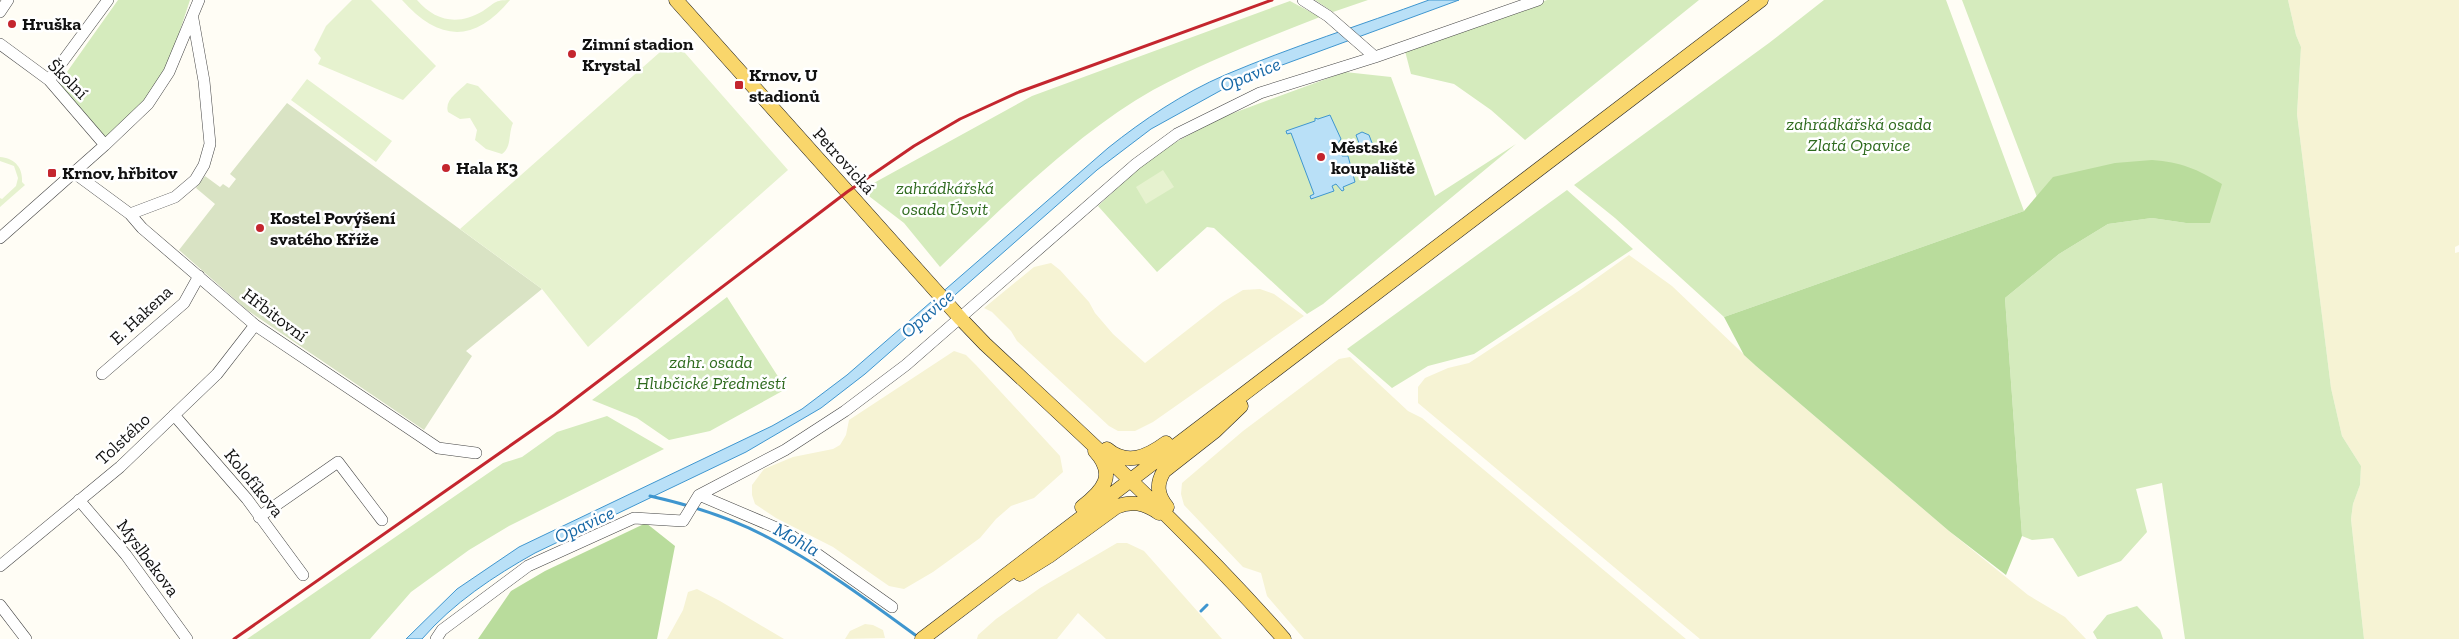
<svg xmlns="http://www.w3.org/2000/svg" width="2459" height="639" font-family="'Zilla Slab',serif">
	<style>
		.farmland { fill: #f6f3d4 }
		.green { fill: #d5ebbd }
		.forest { fill: #b9dc9c }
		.cemetery { fill: #d9e3c4 }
		.pitch { fill: #e6f2cf }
		.water { fill: #b9e0f7; stroke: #3f96cf }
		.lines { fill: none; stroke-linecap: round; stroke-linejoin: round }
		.stream { stroke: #3f96cf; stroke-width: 3 }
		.minor-casing { stroke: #444; stroke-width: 12 }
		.major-casing { stroke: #222; stroke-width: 15 }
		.minor { stroke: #fff; stroke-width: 11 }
		.major { stroke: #f9d66b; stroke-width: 14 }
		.rail { stroke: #c4262e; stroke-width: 3 }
		.poi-dot { fill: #c4262e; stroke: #fff; stroke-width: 2 }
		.labels { text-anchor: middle; stroke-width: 5; stroke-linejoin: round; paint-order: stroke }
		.poi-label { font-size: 18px; font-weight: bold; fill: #111; stroke: #fff; text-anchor: start }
		.street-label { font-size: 18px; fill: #111; stroke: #fff }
		.park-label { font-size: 18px; font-style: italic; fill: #2f6b1f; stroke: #fff }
		.water-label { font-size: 19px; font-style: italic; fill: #1768a6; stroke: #fff }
	</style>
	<rect width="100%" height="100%" fill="#fffdf5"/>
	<!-- farmland -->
	<path class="farmland" d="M2288,0H2459V245L2455,247V253L2459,252V639H2364L2351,519L2353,504L2360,485L2361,466L2342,436L2331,388L2297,114L2301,47L2296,35Z
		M1629,255L1672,286L1756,366L1949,531L2028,595L2065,617L2086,639H1700L1418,403V387L1425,378L1448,368L1469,363L1580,290Z
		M1051,263L1060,270L1089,302L1095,313L1113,334L1145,363L1223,302L1243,290L1260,289L1274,294L1304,316L1153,422L1135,431H1118L1109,426L1017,341L1011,331L992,312L984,308L1034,267Z
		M954,351L966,355L976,365L1060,456L1063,472L1034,498L1011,506L996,519L980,538L933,572L904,589L889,586L833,547L776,518L755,504L752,495V485L764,469L793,457L833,449L840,445L846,435L849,420Z
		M1350,357L1408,411L1422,418L1686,639H1304L1267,596L1261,573L1243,567L1184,505L1181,494L1182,483L1243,431L1339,359Z
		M1117,543H1127L1144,551L1222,639H1106L1078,613L1057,639H977L978,635L996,619L1040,588Z
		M697,589L720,601L784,639H667L683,610L688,592Z
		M865,624L873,625L883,630L885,638L845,639L850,631Z"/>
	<!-- green -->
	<path class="green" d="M118,0H190C180,30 171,62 153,89C140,108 121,123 104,139L57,86Z
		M1315,0H1368L1333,12Z
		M1547,0H1699L1525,140L1491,110L1454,84L1411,74L1405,51Z
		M1824,0H1946L2024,211L1724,317L1615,218L1574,185L1769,43Z
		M1962,0H2288L2296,35L2301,47L2297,114L2331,388L2342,436L2361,466L2360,485L2353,504L2351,519L2364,639H2185L2162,483L2136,489L2147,532L2121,561L2078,577L2053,538L2032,540L2022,536L2005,298L2059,254L2108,224L2152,218L2186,223H2210L2040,205Z
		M1290,1L1320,17C1264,39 1206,61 1153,90C1077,133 1003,207 940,267L904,223L861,190L1032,96Z
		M1345,72L1391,77L1435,196L1516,144L1323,304L1307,314L1214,228L1207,227L1157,272L1098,206L1154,154L1220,118Z
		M1567,190L1633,249L1474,354L1428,366L1392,388L1347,349Z
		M727,297L786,389L710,431L669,440L637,418L592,400Z
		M607,416L664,449L509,526L469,550L411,592L370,639H247L503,463L522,457L557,432Z
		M2137,606L2160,630L2163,639H2097L2093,632L2107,615Z"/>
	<!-- forest -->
	<path class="forest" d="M2152,160C2181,162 2197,169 2222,184L2210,223H2186L2152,218L2108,224L2059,254L2005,298L2022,536L2006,575L1949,531L1756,366L1744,355L1724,317L2024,211L2053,177L2115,163Z
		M646,523L675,546L657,639H478L511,591L545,571Z"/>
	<!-- cemetery -->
	<path class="cemetery" d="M287,103L542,289L466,351L472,356L424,430L247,310L179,250L215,204L196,188L205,176L220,187L223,184L229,188L236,179L230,174Z"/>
	<!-- pitch -->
	<path class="pitch" d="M352,0H371L436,66L403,100L318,64L321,58L314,50L326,26Z
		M402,0H417C435,21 458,26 483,11C495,3 494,0 510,0C474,44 438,41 402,0Z
		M668,45H678L788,170L588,347L542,289L460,229Z
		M307,79L392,141L376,162L291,100Z
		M467,83L478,86L513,123C508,134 512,147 502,154L486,149L475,140L477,130L470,118L460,119L448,112C444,100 459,91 467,83Z
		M0,157C14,158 23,167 22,182L25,185L0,207V198L2,199L16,186L18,178L14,166L0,161Z
		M1163,170L1174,187L1146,204L1136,187Z"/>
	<!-- water -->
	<path class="water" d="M1429,0H1459L1274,68L1227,87L1151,129L1097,170L865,374L821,408L746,452L535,553C494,576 453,603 422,639H406L457,589L519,547L772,426L802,409L847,375L1108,148C1143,120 1183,93 1225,75C1291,47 1361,25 1429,0Z
		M1330,115L1341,139L1338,143L1342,156H1348L1355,182L1343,187L1344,190L1342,191L1336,184L1332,186L1334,191L1311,199L1310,196L1314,194L1291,133L1287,134L1286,131L1315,121V118L1318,119Z
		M1362,132L1369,135L1372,143L1367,149L1362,151L1356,135Z"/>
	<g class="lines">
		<!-- stream -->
		<path class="stream" d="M650,496C690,505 732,518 769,538C822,566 870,602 918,637
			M1201,611L1207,605"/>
		<defs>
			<path id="minor" d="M1303,0L1328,16L1375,57
				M0,12L8,0
				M0,44L49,80L105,145
				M49,80L108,0
				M73,172L130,214L142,228L255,325L438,448L476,453
				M130,214L175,197L195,180L204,165L210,144L204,81L193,19
				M0,238L105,145L148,104L169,72L199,0
				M102,374L184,303L199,276
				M174,415L247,499L303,575
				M699,495L786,532L892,607
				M79,500L126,555L187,639
				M259,517L338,462L382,520
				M0,566L120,467L217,374L255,325
				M0,605L26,639
				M436,639L442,630L528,566L634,518L683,521L699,495L785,450L845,411L906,365L1136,164L1177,134L1260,93L1375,57L1538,0"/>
			<path id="major" d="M676,0L961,319L985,344C1089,441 1190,532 1284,639
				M1107,449C1127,466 1147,457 1166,443
				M1082,507C1103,491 1117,475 1095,451
				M1167,507C1157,495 1156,484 1164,471L1215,431L1241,406
				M1020,574L1049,556L1116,507C1132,500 1145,503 1159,513
				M922,639L1761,0"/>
		</defs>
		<!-- minor casing -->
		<use href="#minor" class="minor-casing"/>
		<!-- major casing -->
		<use href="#major" class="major-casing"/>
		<!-- minor -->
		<use href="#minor" class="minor"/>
		<!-- major -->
		<use href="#major" class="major"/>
		<!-- rail -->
		<path class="rail" d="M234,639L554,415L847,192L914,146L960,119L1019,92L1272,0"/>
	</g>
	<!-- markers -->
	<g class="poi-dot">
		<circle cx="12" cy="24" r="5"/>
		<circle cx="572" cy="54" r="5"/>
		<rect x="734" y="80" width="10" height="10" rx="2.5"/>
		<circle cx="1321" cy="157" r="5"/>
		<circle cx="446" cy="168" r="5"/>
		<rect x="47" y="168" width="10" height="10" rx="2.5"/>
		<circle cx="260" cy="228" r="5"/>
	</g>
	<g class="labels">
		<!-- poi labels -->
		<g class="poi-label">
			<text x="22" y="30">Hruška</text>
			<text x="582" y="50">Zimní stadion<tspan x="582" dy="21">Krystal</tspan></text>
			<text x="749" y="81">Krnov, U<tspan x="749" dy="21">stadionů</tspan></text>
			<text x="1331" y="153">Městské<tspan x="1331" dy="21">koupaliště</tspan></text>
			<text x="456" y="174">Hala K3</text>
			<text x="62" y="179">Krnov, hřbitov</text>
			<text x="270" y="224">Kostel Povýšení<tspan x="270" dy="21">svatého Kříže</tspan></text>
		</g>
		<!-- street labels -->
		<g class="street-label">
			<text transform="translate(68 79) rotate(45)" y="6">Školní</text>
			<text transform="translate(844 161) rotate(48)" y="6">Petrovická</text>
			<text transform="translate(141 315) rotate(-43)" y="6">E. Hakena</text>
			<text transform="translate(275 315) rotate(37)" y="6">Hřbitovní</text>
			<text transform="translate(123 439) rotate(-43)" y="6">Tolstého</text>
			<text transform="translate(254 483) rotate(51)" y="6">Kolofíkova</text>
			<text transform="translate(148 558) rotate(53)" y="6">Myslbekova</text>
		</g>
		<!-- park labels -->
		<g class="park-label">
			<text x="1859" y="130">zahrádkářská osada<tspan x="1859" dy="21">Zlatá Opavice</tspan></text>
			<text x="945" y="194">zahrádkářská<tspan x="945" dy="21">osada Úsvit</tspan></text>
			<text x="711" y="368">zahr. osada<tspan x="711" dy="21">Hlubčické Předměstí</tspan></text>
		</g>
		<!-- water labels -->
		<g class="water-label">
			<text transform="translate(1250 74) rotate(-22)" y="7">Opavice</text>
			<text transform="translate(927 313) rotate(-41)" y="7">Opavice</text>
			<text transform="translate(584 524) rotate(-25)" y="7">Opavice</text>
			<text transform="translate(797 539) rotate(29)" y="7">Mohla</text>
		</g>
	</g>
</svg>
